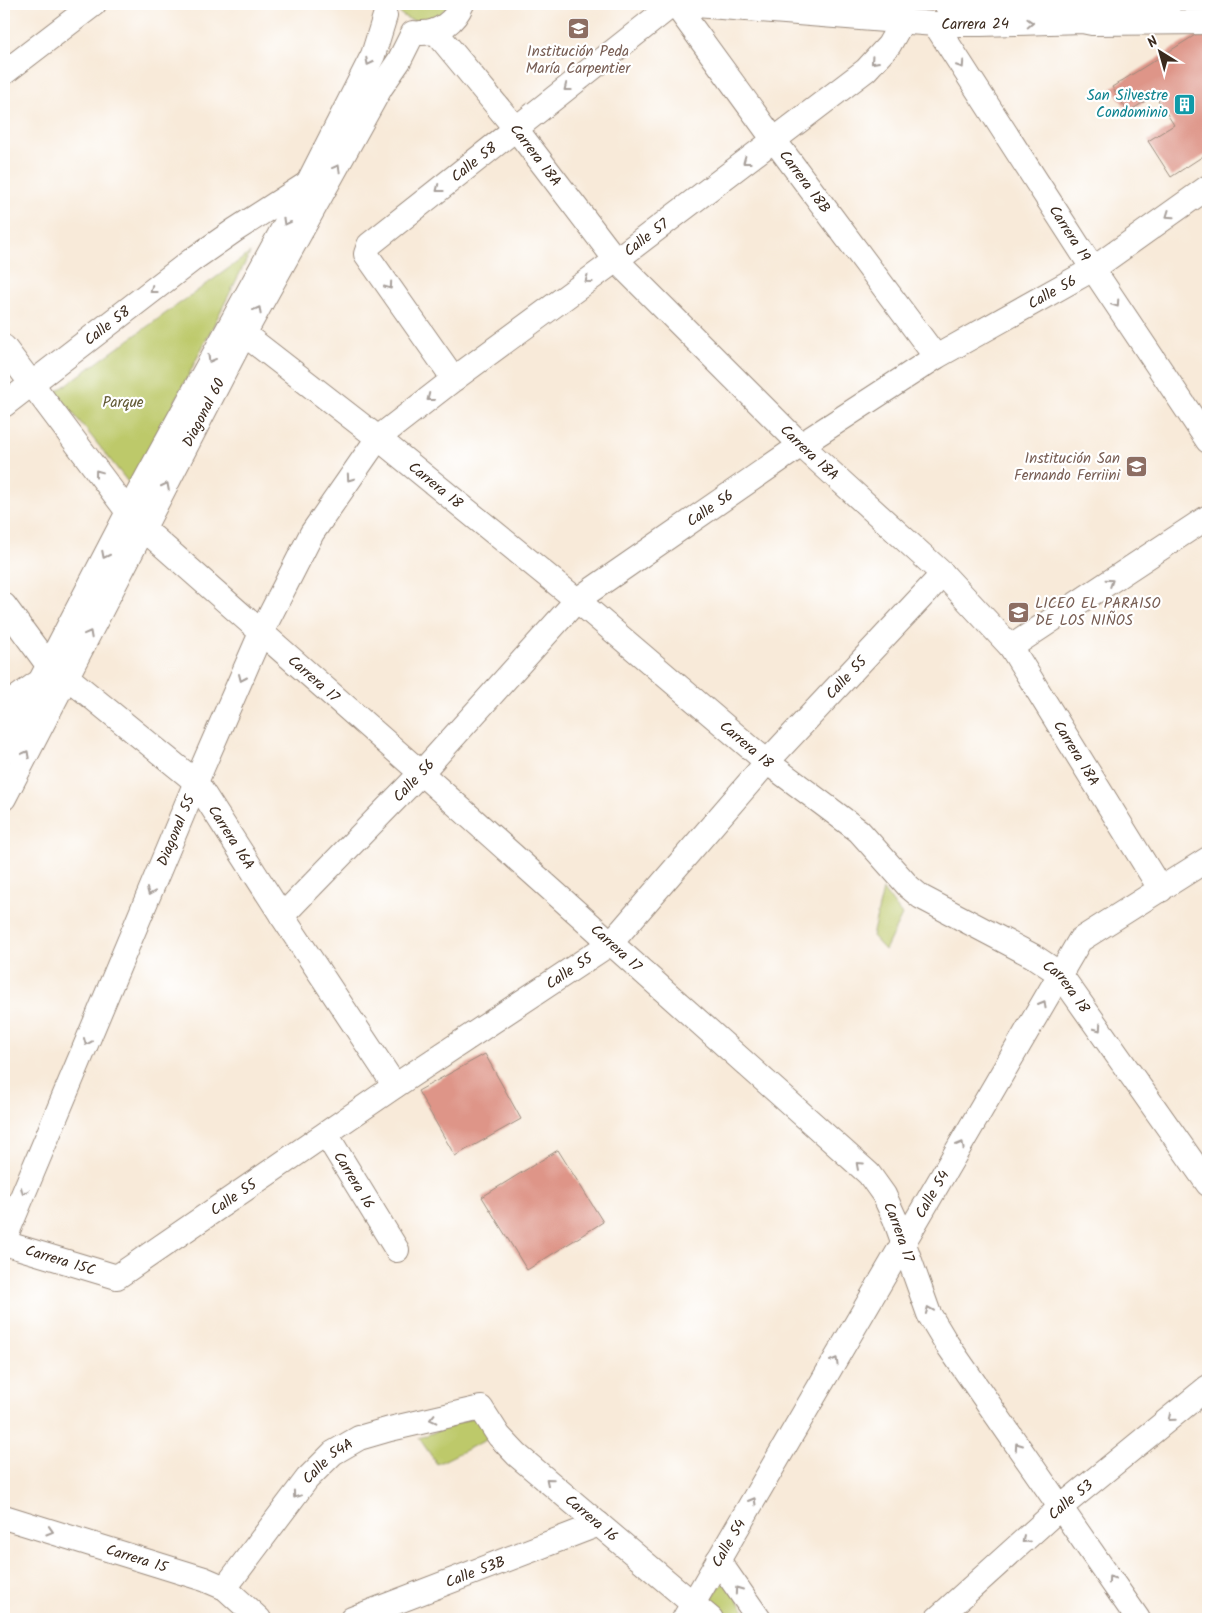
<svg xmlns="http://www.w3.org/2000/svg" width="1212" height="1623" font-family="Kalam,sans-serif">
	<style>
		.green { fill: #bdc96b; stroke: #7c7a44 }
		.building { fill: #de9588 }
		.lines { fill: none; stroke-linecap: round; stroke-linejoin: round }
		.minor-casing { stroke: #9a8a7c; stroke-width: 26 }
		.minor { stroke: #fff; stroke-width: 24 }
		.oneway { stroke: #a79f9a }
		.labels { text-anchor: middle; stroke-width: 4.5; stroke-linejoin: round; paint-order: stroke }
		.street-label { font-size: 15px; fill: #3b2a1e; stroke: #fff }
		.education-label { font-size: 15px; fill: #785e54; stroke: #fff }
		.culture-label { font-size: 15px; fill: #0d838f; stroke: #fff; text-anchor: end }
		.park-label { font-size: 15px; fill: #625a35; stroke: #fff }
	</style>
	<rect width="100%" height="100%" fill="#fff"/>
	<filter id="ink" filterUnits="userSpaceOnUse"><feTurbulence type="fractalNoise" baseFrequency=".02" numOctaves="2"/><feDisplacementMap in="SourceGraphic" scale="10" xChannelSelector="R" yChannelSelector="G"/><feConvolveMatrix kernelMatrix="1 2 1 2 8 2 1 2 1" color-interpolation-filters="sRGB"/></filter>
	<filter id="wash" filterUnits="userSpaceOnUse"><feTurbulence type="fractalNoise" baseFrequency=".0096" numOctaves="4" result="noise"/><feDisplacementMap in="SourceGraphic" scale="20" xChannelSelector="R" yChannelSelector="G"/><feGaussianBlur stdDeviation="1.12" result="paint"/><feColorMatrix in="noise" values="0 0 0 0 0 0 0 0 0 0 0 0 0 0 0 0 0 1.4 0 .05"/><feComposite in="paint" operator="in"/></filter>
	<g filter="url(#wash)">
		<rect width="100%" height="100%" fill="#f8ead9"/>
		<!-- green -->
		<path class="green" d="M393,4H449C436,25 405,28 393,4Z
			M250,253L132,487L56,392Z
			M883,890L902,915L885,950L872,936Z
			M479,1415L492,1437L437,1464L419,1438Z
			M724,1580L751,1619H726L708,1604Z"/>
		<g id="blocks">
			<!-- building -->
			<path class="building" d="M1208,27V65L1206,66L1208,69V153L1171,177L1148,141L1174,125L1155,95L1128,112L1112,87Z
				M485,1054L521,1119L455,1156L418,1091Z
				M558,1150L603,1222L527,1270L482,1197Z"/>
		</g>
	</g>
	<g filter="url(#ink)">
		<use href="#blocks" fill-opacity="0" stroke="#9a8a7c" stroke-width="1"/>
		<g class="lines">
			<defs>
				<g id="minor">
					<path id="s1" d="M675,4L774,140L936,357"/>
					<path id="s2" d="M684,4L935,24H981L1082,21L1092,23L1208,22"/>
					<path d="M946,4L1107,6L1169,4"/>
					<path id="s3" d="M935,24L1093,269L1208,441"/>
					<path id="s4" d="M435,31L516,129L616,260L801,445L943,574L1011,647L1161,890"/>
					<path d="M420,33C439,34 455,21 462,4"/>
					<path d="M4,73L94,4"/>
					<path id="s5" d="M244,334L378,438L577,600L767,762L859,831L909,887L921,897L1033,956L1060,974L1208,1184"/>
					<path id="s6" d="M4,347L128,512L144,529L421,773L869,1174L884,1195L895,1219L929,1314L947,1344L1138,1619"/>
					<path id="s7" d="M454,379L366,254L369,245L673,4"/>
					<path id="s8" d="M4,405L192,260L235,230L305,185"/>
					<path id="s9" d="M4,605L48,665L67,677L196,782L282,916L395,1086"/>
					<path d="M1011,647L1208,517"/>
					<path d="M4,707L36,684"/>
					<path d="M4,751L128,512L308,183L373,55L385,16"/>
					<path id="s10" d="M4,798L244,334L381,87L399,61L413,33"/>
					<path id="s11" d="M282,916L421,773L577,600L801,445L936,357L1093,269L1208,187"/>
					<path id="s12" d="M326,1134L397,1250"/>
					<path id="s13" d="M4,1240L196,782L261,633L312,533L378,438L454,379L616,260L866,70L889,45L902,22"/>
					<path id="s14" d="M4,1243L117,1277L395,1086L611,943L767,762L943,574"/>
					<path id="s15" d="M4,1517L204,1579L225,1588L259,1619"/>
					<path d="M718,1560L759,1619"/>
					<path id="s16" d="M225,1588L307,1479L333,1453L359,1438L390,1429L481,1408L499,1436L517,1455L711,1619"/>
					<path id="s17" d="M352,1619L599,1524"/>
					<path id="s18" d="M684,1619L1080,940L1208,859"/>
					<path id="s19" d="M937,1619L1061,1507L1208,1387"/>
				</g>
			</defs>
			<!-- minor casing -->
			<use href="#minor" class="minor-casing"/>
			<!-- minor -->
			<use href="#minor" class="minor"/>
		</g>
		<!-- one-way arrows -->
		<defs><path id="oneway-chevron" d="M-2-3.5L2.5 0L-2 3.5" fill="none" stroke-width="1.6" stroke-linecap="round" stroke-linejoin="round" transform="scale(1.25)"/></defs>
		<g class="oneway">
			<use href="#oneway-chevron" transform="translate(1030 23) rotate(-2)"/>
			<use href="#oneway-chevron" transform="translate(874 61) rotate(132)"/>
			<use href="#oneway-chevron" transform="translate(369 62) rotate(117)"/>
			<use href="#oneway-chevron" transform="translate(961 65) rotate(57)"/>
			<use href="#oneway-chevron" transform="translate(567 88) rotate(142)"/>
			<use href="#oneway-chevron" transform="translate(746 161) rotate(143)"/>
			<use href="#oneway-chevron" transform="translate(337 168) rotate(-61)"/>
			<use href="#oneway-chevron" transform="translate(439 189) rotate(142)"/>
			<use href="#oneway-chevron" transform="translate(1169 215) rotate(145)"/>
			<use href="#oneway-chevron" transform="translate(286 222) rotate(119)"/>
			<use href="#oneway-chevron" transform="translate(588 280) rotate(144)"/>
			<use href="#oneway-chevron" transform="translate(389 286) rotate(55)"/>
			<use href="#oneway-chevron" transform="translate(153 290) rotate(142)"/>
			<use href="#oneway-chevron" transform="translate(1116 304) rotate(56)"/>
			<use href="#oneway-chevron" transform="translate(258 310) rotate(-61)"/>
			<use href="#oneway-chevron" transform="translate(211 359) rotate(119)"/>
			<use href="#oneway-chevron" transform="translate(430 398) rotate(142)"/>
			<use href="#oneway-chevron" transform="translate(98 473) rotate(-127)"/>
			<use href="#oneway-chevron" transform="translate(350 478) rotate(125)"/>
			<use href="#oneway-chevron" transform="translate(166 486) rotate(-63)"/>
			<use href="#oneway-chevron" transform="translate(105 555) rotate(117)"/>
			<use href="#oneway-chevron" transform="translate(1110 582) rotate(-33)"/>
			<use href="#oneway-chevron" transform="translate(89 634) rotate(-62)"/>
			<use href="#oneway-chevron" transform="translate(242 678) rotate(114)"/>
			<use href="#oneway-chevron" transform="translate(26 754) rotate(-62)"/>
			<use href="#oneway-chevron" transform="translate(150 892) rotate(113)"/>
			<use href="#oneway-chevron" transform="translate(1043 1004) rotate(-60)"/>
			<use href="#oneway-chevron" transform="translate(1098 1028) rotate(55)"/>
			<use href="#oneway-chevron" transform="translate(87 1042) rotate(113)"/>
			<use href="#oneway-chevron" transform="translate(961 1145) rotate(-60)"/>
			<use href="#oneway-chevron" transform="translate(859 1165) rotate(-138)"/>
			<use href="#oneway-chevron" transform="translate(24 1191) rotate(113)"/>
			<use href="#oneway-chevron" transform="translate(929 1310) rotate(-112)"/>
			<use href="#oneway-chevron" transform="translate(835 1361) rotate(-60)"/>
			<use href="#oneway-chevron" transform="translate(1171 1418) rotate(141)"/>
			<use href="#oneway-chevron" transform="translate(433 1419) rotate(167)"/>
			<use href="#oneway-chevron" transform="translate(1018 1446) rotate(-125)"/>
			<use href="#oneway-chevron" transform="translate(549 1481) rotate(-140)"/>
			<use href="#oneway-chevron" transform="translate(296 1495) rotate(126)"/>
			<use href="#oneway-chevron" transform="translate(753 1501) rotate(-60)"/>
			<use href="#oneway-chevron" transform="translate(50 1531) rotate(17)"/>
			<use href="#oneway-chevron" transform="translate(1025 1540) rotate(138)"/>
			<use href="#oneway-chevron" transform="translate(1111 1579) rotate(-125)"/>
			<use href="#oneway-chevron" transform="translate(738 1590) rotate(-125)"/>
		</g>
	</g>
	<!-- icons -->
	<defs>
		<symbol id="school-square" viewBox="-11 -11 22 22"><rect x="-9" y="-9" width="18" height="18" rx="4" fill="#8d6e63" stroke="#fff"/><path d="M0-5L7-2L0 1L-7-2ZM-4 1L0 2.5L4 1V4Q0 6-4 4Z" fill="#fff"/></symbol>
		<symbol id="building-square" viewBox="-11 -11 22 22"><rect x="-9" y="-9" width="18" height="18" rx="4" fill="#0f9aa8" stroke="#fff"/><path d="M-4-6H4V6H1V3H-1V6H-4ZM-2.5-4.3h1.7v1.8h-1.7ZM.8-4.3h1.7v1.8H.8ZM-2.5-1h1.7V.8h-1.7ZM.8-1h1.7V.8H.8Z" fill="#fff"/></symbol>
	</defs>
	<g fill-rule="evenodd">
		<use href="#school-square" x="566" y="16" width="25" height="25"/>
		<use href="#building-square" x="1172" y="92" width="25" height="25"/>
		<use href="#school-square" x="1124" y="454" width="25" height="25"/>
		<use href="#school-square" x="1006" y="600" width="25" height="25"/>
	</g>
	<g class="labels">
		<!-- street labels -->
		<g class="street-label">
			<text dy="5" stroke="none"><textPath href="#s2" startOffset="292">Carrera 24</textPath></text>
			<text dy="5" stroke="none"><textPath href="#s4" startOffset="160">Carrera 18A</textPath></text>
			<text dy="5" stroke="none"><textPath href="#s7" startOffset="296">Calle 58</textPath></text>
			<text dy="5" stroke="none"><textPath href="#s1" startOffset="220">Carrera 18B</textPath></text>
			<text dy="5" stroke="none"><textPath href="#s3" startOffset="249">Carrera 19</textPath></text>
			<text dy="5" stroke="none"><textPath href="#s13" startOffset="1222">Calle 57</textPath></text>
			<text dy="5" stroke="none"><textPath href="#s11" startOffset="999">Calle 56</textPath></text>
			<text dy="5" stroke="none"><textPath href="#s8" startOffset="130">Calle 58</textPath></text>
			<text dy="5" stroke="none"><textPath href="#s10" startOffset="434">Diagonal 60</textPath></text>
			<text dy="5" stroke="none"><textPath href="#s4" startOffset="565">Carrera 18A</textPath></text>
			<text dy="5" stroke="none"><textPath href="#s5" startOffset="244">Carrera 18</textPath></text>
			<text dy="5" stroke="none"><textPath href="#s11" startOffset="594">Calle 56</textPath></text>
			<text dy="5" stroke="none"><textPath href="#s14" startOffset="1069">Calle 55</textPath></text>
			<text dy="5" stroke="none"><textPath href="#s6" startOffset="456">Carrera 17</textPath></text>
			<text dy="5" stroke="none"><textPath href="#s5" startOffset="649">Carrera 18</textPath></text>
			<text dy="5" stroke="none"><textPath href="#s4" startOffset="970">Carrera 18A</textPath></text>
			<text dy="5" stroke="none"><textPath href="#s11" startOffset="189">Calle 56</textPath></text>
			<text dy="5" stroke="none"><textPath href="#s13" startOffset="444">Diagonal 55</textPath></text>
			<text dy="5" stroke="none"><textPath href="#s9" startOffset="329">Carrera 16A</textPath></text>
			<text dy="5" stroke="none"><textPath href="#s6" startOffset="861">Carrera 17</textPath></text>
			<text dy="5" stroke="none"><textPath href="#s14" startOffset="664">Calle 55</textPath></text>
			<text dy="5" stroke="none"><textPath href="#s5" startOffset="1054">Carrera 18</textPath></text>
			<text dy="5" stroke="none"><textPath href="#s12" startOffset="54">Carrera 16</textPath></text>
			<text dy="5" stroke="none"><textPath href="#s18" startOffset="492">Calle 54</textPath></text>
			<text dy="5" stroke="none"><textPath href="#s14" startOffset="259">Calle 55</textPath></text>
			<text dy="5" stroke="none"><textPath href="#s6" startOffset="1266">Carrera 17</textPath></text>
			<text dy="5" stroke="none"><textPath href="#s14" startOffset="59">Carrera 15C</textPath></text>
			<text dy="5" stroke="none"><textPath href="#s16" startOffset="164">Calle 54A</textPath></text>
			<text dy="5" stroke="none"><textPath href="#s19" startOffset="179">Calle 53</textPath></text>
			<text dy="5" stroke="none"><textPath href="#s16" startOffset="486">Carrera 16</textPath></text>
			<text dy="5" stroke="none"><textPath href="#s18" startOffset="88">Calle 54</textPath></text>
			<text dy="5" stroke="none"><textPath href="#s15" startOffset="139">Carrera 15</textPath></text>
			<text dy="5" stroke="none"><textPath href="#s17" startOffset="132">Calle 53B</textPath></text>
		</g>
		<!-- education labels -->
		<g class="education-label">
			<text x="578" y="56">Institución Peda<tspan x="578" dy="17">María Carpentier</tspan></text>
			<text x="1120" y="463" text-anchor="end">Institución San<tspan x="1120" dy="17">Fernando Ferriini</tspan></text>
			<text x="1035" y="608" text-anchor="start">LICEO EL PARAISO<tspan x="1035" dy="17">DE LOS NIÑOS</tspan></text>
		</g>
		<!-- culture labels -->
		<g class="culture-label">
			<text x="1168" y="100">San Silvestre<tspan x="1168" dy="17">Condominio</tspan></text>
		</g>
		<!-- park labels -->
		<g class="park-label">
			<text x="123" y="407">Parque</text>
		</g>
	</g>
	<!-- margin -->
	<rect width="1212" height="1623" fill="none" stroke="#fff" stroke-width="20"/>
	<!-- north arrow -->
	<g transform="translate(1160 52) rotate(323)" stroke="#ffffff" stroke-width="4" paint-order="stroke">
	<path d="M0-4L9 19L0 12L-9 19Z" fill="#3b2a1e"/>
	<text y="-8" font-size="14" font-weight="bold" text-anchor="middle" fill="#3b2a1e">N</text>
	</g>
</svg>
